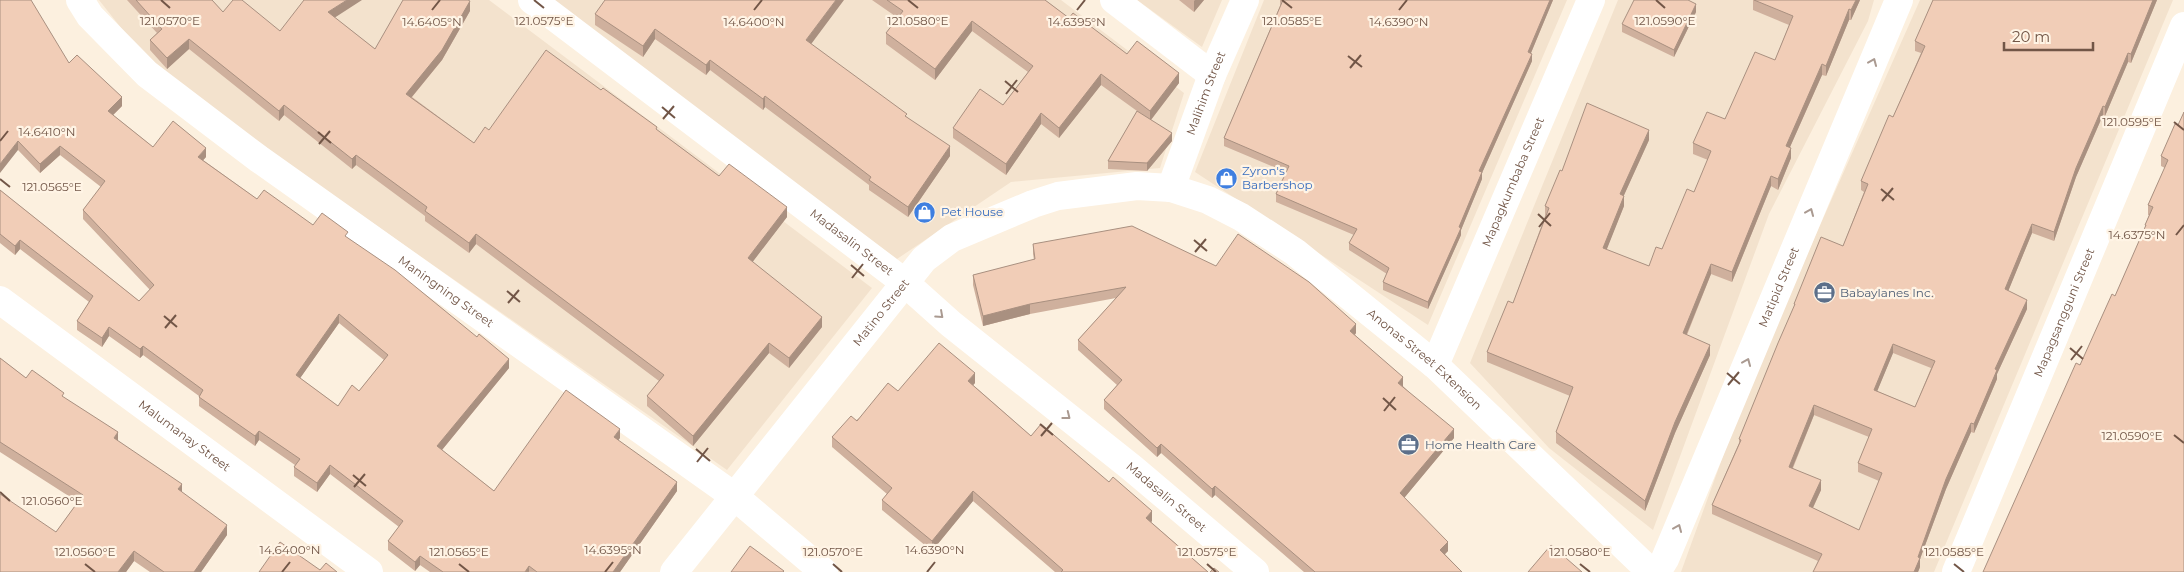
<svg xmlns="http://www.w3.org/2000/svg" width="2184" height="572" font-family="Montserrat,sans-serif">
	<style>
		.residential { fill: #f3e2cd }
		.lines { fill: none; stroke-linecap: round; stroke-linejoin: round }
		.minor { stroke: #fff; stroke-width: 28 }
		.tertiary { stroke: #fff; stroke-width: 28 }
		.wall { fill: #cfb09d; fill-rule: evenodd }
		.shaded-wall { fill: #a99080 }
		.building { fill: #f1cdb7; stroke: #a99080; fill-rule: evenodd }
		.oneway { stroke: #aa9a91 }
		.ticks { fill: none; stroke: #725647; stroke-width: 2 }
		.labels { text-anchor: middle; stroke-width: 4.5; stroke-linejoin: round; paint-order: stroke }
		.street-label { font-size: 12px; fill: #725647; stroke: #fff4e5 }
		.shop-label { font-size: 12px; fill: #366cbe; stroke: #fff4e5; text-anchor: start }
		.service-label { font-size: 12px; fill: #4e5e75; stroke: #fff4e5; text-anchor: start }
		.ticks-label { font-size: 12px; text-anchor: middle; fill: #725647; stroke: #fff4e5; stroke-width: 4.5; stroke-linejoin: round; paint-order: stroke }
	</style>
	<rect width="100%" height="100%" fill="#fcf0df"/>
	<!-- residential -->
	<path class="residential" d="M99,0H489L872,288L727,470L156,72Z
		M551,0H1061L1184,93L1160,168L1011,182L897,259L692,109Z
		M1137,0H1222L1202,47Z
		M1264,0H1567L1428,325L1195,172Z
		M1618,0H1874L1868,21L1769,214L1653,530L1549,448L1470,363Z
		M1920,0H2173L1934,572H1681L1747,390Z"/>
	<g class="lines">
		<!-- minor -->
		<g class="minor">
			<path id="s1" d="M80,0L90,16L147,74L259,159L734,496L824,572"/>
			<path id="s2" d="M532,0L904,282L951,324L1132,468L1255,572"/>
			<path d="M1114,0L1212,75"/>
			<path id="s3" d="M1171,188L1212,75L1245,0"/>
			<path id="s4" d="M0,300L369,572"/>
			<path id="s5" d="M1435,365L1591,0"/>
			<path id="s6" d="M1657,572L1665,559L1899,0"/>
			<path id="s7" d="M1956,572L2184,26"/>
		</g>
		<!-- tertiary -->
		<path class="tertiary" id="s8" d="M674,572L924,259L952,238L1033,204L1058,196L1137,186L1171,188L1208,200L1241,217L1295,252L1435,365L1651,572"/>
	</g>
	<!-- wall -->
	<path class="wall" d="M0,0L69,63L122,106L113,115L153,147L206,157L203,160L257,199L313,225L348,238L509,368L442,450L494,491L620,438L618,440L677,491L620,572H430L420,565L415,571L388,550V541L399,527L330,474L317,492L294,476V467L295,465L259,440L255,446L199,406V396L143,355L140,358L109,336L102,347L77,330V321L89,302L20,249L15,255L0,243V190L139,301L150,290L83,219V210L101,187L60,155L40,173L18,150ZM339,323L384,360L359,391L338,406L300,378Z
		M127,0H212L223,12L280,31L335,18L375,49L470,11L442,60L412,97L474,143L489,130H657L719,176L787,217L752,262L822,327L789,368L769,353L693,446L647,406V396L659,381L476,244L469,253L425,221V216L356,165L352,169L284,115L279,121L189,49L167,69L150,50V40L157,33Z
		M872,0H1045L1069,18L1127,54L1179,83L1151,120L1172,141L1147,171L1108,169V161L1137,111L1101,85L1059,138L1041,124L1006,175L953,138V128L1003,105L1028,72L972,31L935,80L886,44V33L898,18Z
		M1179,0H1204L1194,12Z
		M1280,0H1553L1531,53L1532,61L1482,173V179L1461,230V235L1428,309L1383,290V282L1387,274L1349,250V243L1354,235L1276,202V194L1286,172L1224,146V138L1280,6Z
		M1753,0H1860L1851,20H1849L1826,76L1822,75L1790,147L1791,158L1778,190L1771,186L1732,282L1711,274L1687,335L1710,355L1675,433L1645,511L1556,443V432L1570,396L1487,362V352L1513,303L1545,216V206L1562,171L1649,140L1624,195V206L1606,250L1649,266L1662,249L1694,192L1708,160L1693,154V143L1725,119L1775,60L1789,25L1753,10Z
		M1933,0H2157L2131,63L2128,62L2105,116L2103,115L2076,177L2054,241L2032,233L2008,291L2027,309L1997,374V379L1974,433L1971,432L1946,489L1920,559V567L1918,572H1813L1818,561L1712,514V505L1739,443V439L1794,308V304L1843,246L1864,192L1861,190V181L1893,117L1921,53L1915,51V41ZM1893,353L1931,368L1915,407L1877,391ZM1814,415L1869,437L1858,463V472L1879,481L1859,530L1813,508L1821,490L1793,468Z
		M1696,12L1674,57L1622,32V24Z
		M595,14L811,44L907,117L950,156L908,217L869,190V185L765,107L763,110L710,70L706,75L655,39L643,57L595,25Z
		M2178,125L2184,572L2080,365L2115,296L2145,229V225L2149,215H2148V205L2165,168L2161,166V156Z
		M1033,244L1356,333L1355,335L1403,386L1454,438L1404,498L1448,551L1445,554L1462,572H1304L1215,495L1212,498L1161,453L1157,457L1104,409V400L1117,385L1078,350V340L1116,298L1030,314L983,326L973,285V275L1034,260L1033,254Z
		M0,358L26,378L64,398L182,492L227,535L201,572H150L134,561L126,572H0L56,532L78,502L0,452Z
		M975,383L973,385L1031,436L1152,521L1151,522L1208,572H1055L973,501L932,551L882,510V500L887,494L832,447V437L898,391Z"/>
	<!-- shaded-wall -->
	<path class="shaded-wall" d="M347,0H362L328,22V12Z
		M836,0H844L806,51V40Z
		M1195,0H1204L1194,12V1Z
		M1550,0H1553L1528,60V52Z
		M1856,0H1860L1851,20V10Z
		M2153,0H2157L2131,63V54Z
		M470,1V11L442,60L406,104V94Z
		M1696,4V12L1674,57V50Z
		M1849,9V20L1826,76V66Z
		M972,21V31L935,80V69Z
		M655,29V39L643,57V46Z
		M189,39V49L167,69V58Z
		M2128,53V62L2105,116V107Z
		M1532,54V61L1482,173V179L1461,230V235L1428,309V302L1479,171Z
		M710,60V70L706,75V65Z
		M1822,64V75L1786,156V146Z
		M1179,73V83L1150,121V111Z
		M1101,74V85L1059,138V128Z
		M765,96V107L763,110V99Z
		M122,97V106L108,120V111Z
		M284,105V115L279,121V111Z
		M2103,106V115L2076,177L2054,241V232L2076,168Z
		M1041,113V124L1006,175V164Z
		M1649,130V140L1620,204V194Z
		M1172,133V141L1147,171V163Z
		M18,141V150L0,173V164Z
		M60,146V155L40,173V164Z
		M950,146V156L908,217V207Z
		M206,148V157L198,166V157Z
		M1791,148V158L1778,190V179Z
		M356,155V165L352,169V159Z
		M1771,176V186L1732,282V272Z
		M1624,196V206L1603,259V248Z
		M787,207V217L748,268V258Z
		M2032,224V233L2005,299V289Z
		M476,234V244L469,253V243Z
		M20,240V249L15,255V246Z
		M1711,264V274L1683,343V333Z
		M2027,300V309L1997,374V379L1974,433V424L1995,369Z
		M1030,304V314L983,326V316Z
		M339,314V323L296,384V375Z
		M822,317V327L789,368V358Z
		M1356,324V333L1350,340V331Z
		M109,327V336L102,347V338Z
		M769,343V353L693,446V436Z
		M1893,344V353L1874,399V390Z
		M1710,345V355L1675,433L1645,511V501L1675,422Z
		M143,346V355L140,358V349Z
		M509,359V368L437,456V446Z
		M975,373V383L968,391V381Z
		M1403,377V387L1398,383Z
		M1814,405V415L1789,476V467Z
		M1971,423V432L1946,489L1920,559V567L1918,572H1914L1918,557L1946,479Z
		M620,429V438L614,446V437Z
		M1454,429V438L1400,503V493Z
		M259,431V440L255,446V436Z
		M118,432V442L114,438Z
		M1161,444V453L1157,457V448Z
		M330,465V474L317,492V483Z
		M1821,480V490L1809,516V506Z
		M677,482V491L620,572H613Z
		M182,484V494L178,489Z
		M1215,486V495L1212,498V489Z
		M973,491V501L932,551V541Z
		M1152,511V521L1146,528V518Z
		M227,525V535L201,572H194Z
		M1448,542V551L1440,559V550Z
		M134,551V561L126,572H118Z
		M420,556V565L415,571V562Z
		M529,566V572H525Z"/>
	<!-- building -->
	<path class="building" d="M0,0H31L69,63L77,55L122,97L108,111L153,147L173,121L206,148L198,157L257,199L264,190L313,225L322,213L348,232L345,236L395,270L477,337L479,334L509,359L437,446L494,491L566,390L620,429L614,437L677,482L613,572H537L529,566L525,572H443L420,556L415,562L388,541L403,521L330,465L317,483L294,467L300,459L259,431L255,436L199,397L203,390L143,346L140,349L109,327L102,338L77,321L93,296L20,240L15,246L0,234V190L139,301L154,285L83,210L105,181L60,146L40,164L18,141L0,164ZM339,314L388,355L359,391L352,385L338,406L296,375Z
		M136,0H212L223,12L233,0H242L280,31L304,0H347L328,12L375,49L403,0H468L470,1L442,50L406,94L474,143L485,127L489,130L546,50L601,90L603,88L657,127L656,129L719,176L729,164L787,207L748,258L822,317L789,358L769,343L693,436L647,396L664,375L476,234L469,243L425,211L427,207L356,155L352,159L284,105L279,111L189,39L167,58L150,40L162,29Z
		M605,0H836L806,40L907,114L905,116L950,146L908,207L869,180L871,177L765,96L763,99L710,60L706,65L655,29L643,46L595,14Z
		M887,0H1045L1069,18L1073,13L1127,54L1137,41L1179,73L1150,111L1101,74L1059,128L1041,113L1006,164L953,128L980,89L1003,105L1033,66L972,21L935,69L886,33L903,11Z
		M1283,0H1550L1528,52L1532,54L1479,171L1482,172L1459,227L1461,228L1428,302L1383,282L1389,268L1349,243L1357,229L1276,194L1289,166L1224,138Z
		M1634,0H1688L1696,4L1674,50L1622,24Z
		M1754,0H1856L1851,10L1849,9L1826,66L1822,64L1786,146L1791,148L1778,179L1771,176L1732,272L1711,264L1683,333L1710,345L1675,422L1645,501L1556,432L1573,387L1487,352L1508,301L1513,303L1549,208L1545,206L1560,170L1562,171L1587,103L1649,130L1620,194L1624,196L1603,248L1649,266L1656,247L1662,249L1687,189L1694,192L1711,151L1693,143L1707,112L1725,119L1755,52L1775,60L1793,16Z
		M1933,0H2153L2131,54L2128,53L2105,107L2103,106L2076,168L2054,232L2032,224L2005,289L2027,300L1995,369L1997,370L1974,424L1971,423L1946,479L1918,557L1920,558L1914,572H1813L1822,554L1712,505L1741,440L1739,439L1778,343L1795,304H1794L1821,237L1843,246L1868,184L1861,181L1889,115L1893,117L1925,46L1915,41ZM1893,344L1935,361L1915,407L1874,390ZM1814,405L1872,429L1858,463L1882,473L1859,530L1809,506L1821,480L1789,467Z
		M1137,111L1172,133L1147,163L1108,161Z
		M2184,112V572H1983L2076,363L2080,365L2112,294L2115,296L2146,225H2145L2153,207L2148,205L2168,160L2161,156L2175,124L2178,125Z
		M1132,226L1216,266L1238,234L1309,282L1356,324L1350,331L1403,377L1398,383L1454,429L1400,493L1448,542L1440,550L1462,572H1315L1215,486L1212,489L1161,444L1157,448L1104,400L1122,380L1078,340L1126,287L1030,304L983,316L973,275L1035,259L1033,244Z
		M939,343L975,373L968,381L1031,436L1041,424L1109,482L1113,477L1152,511L1146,518L1208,572H1061L1063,570L973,491L932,541L882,500L892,488L832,437L851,416L857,421L888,383L898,391Z
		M0,358L26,378L32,370L64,393L62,396L118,432L114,438L182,484L178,489L227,525L194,572H164L134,551L118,572H0V494L56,532L83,495L0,442Z
		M280,542L320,570L326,563L337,572H259Z
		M1551,545L1582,572H1528Z
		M750,546L784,571L783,572H731Z
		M1214,568L1219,572H1210Z"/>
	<!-- one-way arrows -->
	<defs><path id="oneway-chevron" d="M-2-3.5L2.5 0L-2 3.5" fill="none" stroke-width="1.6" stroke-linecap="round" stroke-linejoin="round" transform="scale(1.25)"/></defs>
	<g class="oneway">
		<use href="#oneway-chevron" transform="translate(1873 62) rotate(-67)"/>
		<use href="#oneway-chevron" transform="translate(1810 212) rotate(-67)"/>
		<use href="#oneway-chevron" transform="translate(940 315) rotate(42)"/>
		<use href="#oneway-chevron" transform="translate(1747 362) rotate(-67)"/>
		<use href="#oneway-chevron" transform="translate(1067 416) rotate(38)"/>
		<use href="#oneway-chevron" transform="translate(1678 528) rotate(-67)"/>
	</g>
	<!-- ticks -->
	<path class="ticks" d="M161,0L170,8M534,0L544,8M908,0L918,8M1282,0L1292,8M1656,0L1665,8M432,10L440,0M754,10L762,0M1077,10L1085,0M1399,10L1407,0M1348,56L1362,67M1350,68L1361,55M1005,81L1018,92M1006,94L1017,80M662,107L675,118M663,119L674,106M2174,122L2184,130M318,132L331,143M0,141L8,131M319,144L330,131M0,179L10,187M1881,189L1894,200M1882,201L1893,188M1538,214L1551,226M1539,227L1550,213M2176,235L2184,225M1194,240L1207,251M1195,252L1206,239M851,265L864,276M852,278L863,264M507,291L520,302M508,303L519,290M164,316L177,327M165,328L176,315M2070,348L2083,359M2071,360L2082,346M1727,373L1740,384M1728,385L1739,372M1383,398L1396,410M1384,411L1395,397M1040,424L1053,435M2174,435L2184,443M1041,436L1052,423M696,449L710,461M697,462L708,448M353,475L366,486M354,487L365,474M0,492L10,501M85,564L95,572M459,564L469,572M833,564L842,572M1207,564L1216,572M1580,564L1590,572M1954,564L1964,572M282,572L290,562M605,572L613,562M927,572L935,562"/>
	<!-- icons -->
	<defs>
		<symbol id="shop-disc" viewBox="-11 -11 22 22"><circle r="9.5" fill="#3f7fe0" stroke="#fff4e5"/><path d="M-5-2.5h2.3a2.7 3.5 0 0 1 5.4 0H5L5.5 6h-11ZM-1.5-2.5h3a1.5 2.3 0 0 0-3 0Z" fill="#fff"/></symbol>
		<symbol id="office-disc" viewBox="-11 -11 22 22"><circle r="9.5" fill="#5c6f8a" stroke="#fff4e5"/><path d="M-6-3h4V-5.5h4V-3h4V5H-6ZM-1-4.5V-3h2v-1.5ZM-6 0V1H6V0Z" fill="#fff"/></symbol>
	</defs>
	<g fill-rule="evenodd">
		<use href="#shop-disc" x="1214" y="166" width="25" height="25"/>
		<use href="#shop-disc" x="912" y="200" width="25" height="25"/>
		<use href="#office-disc" x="1812" y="280" width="25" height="25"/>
		<use href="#office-disc" x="1396" y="432" width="25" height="25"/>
	</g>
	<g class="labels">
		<!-- street labels -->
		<g class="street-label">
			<text dy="4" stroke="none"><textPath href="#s3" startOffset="101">Malihim Street</textPath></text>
			<text dy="4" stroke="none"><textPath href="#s5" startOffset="199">Mapagkumbaba Street</textPath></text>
			<text dy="4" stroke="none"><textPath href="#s2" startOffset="401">Madasalin Street</textPath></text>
			<text dy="4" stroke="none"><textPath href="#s6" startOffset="310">Matipid Street</textPath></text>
			<text dy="4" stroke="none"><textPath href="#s1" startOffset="470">Maningning Street</textPath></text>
			<text dy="4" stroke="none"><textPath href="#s8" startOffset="332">Matino Street</textPath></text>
			<text dy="4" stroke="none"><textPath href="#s7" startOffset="281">Mapagsangguni Street</textPath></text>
			<text dy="4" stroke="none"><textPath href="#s8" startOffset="972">Anonas Street Extension</textPath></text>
			<text dy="4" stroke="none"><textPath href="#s4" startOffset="229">Malumanay Street</textPath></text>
			<text dy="4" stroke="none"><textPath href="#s2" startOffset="806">Madasalin Street</textPath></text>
		</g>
		<!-- shop labels -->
		<g class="shop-label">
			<text x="1242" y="175">Zyron's<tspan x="1242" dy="14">Barbershop</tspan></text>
			<text x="941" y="216">Pet House</text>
		</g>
		<!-- service labels -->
		<g class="service-label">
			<text x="1840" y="297">Babaylanes Inc.</text>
			<text x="1425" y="449">Home Health Care</text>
		</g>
	</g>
	<g class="ticks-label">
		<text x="170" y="25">121.0570°E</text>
		<text x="544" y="25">121.0575°E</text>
		<text x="918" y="25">121.0580°E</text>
		<text x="1292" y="25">121.0585°E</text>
		<text x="1665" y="25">121.0590°E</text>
		<text x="432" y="26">14.6405°N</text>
		<text x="754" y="26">14.6400°N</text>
		<text x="1077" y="26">14.6395°N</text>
		<text x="1399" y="26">14.6390°N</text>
		<text x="2132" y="126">121.0595°E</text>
		<text x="47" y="136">14.6410°N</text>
		<text x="52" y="191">121.0565°E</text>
		<text x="2137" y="239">14.6375°N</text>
		<text x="2132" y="440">121.0590°E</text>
		<text x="52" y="505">121.0560°E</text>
		<text x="290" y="554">14.6400°N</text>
		<text x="613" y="554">14.6395°N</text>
		<text x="935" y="554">14.6390°N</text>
		<text x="85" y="556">121.0560°E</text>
		<text x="459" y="556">121.0565°E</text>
		<text x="833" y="556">121.0570°E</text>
		<text x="1207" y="556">121.0575°E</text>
		<text x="1580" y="556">121.0580°E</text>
		<text x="1954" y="556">121.0585°E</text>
	</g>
	<!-- scale -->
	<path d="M2004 42v8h89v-8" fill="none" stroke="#725647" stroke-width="2.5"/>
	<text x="2012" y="42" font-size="15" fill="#725647" stroke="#fff4e5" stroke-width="4" paint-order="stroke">20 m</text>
</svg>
